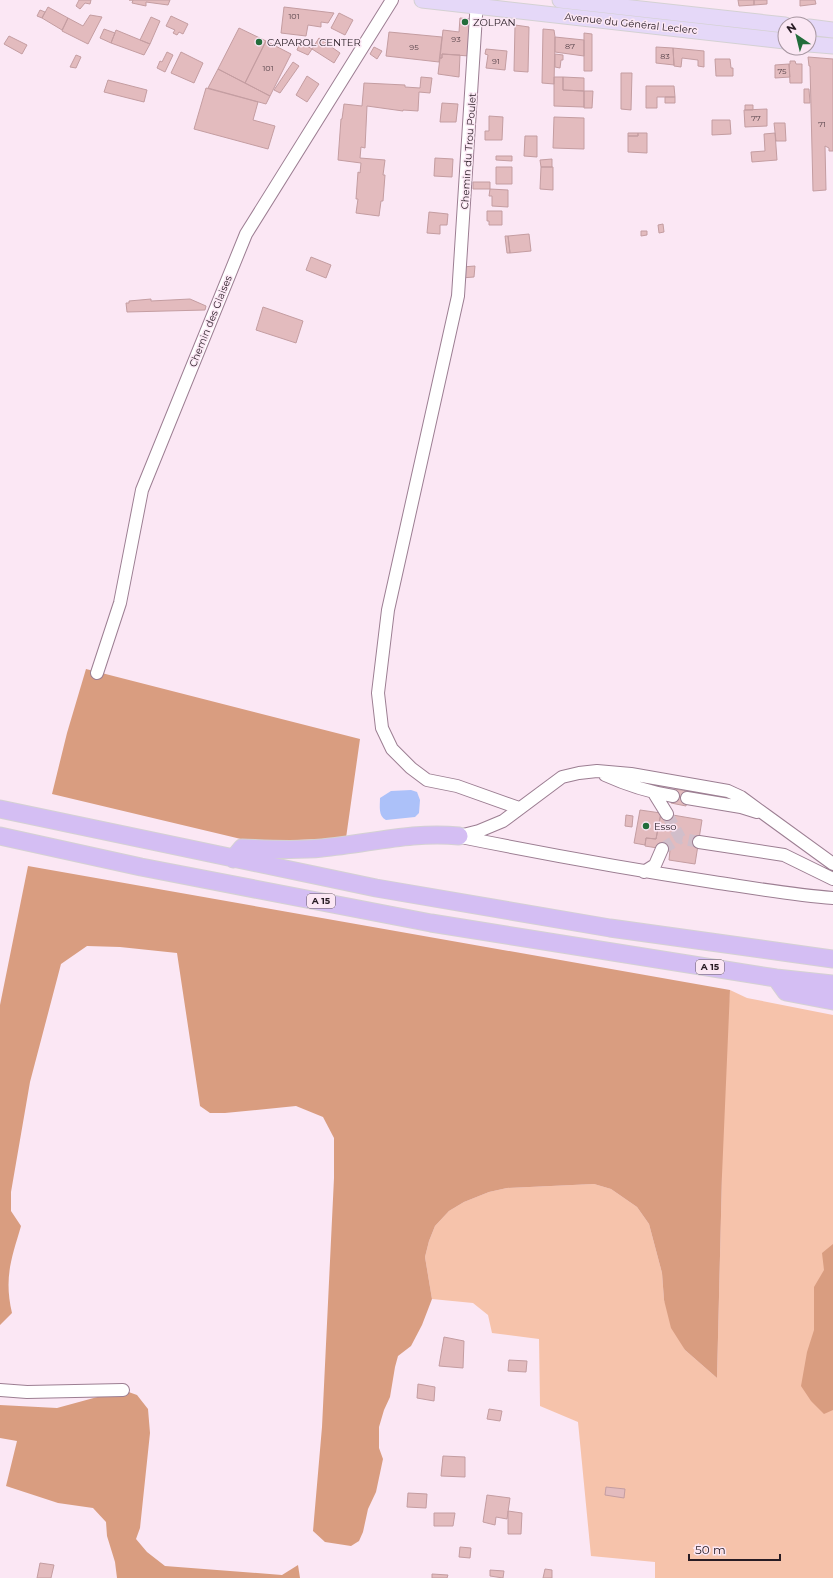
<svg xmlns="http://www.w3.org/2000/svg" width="833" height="1578" font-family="Montserrat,sans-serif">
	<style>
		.green { fill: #f6c3ab }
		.forest { fill: #d99d80 }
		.water { fill: #acc1f9 }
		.building { fill: #e3bbbe; stroke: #c49da1 }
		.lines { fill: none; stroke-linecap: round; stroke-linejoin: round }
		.minor-tunnel { stroke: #d1beca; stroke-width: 12; stroke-dasharray: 12 6; stroke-linecap: butt }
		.minor-casing { stroke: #9c7e92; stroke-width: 14 }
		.major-casing { stroke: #d4d1d3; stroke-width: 17 }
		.highway-casing { stroke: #d4d1d3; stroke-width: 19 }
		.minor { stroke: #fff; stroke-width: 12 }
		.major { stroke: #e5d8f8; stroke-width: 15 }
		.highway { stroke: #d4bef3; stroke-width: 17 }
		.poi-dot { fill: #226d3b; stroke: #fbe7f4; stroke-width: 1.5 }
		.labels { text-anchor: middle; stroke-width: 3; stroke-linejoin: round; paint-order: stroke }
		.number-label { font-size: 8px; fill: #56434a }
		.shield { fill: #fbe7f4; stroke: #675862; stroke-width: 1 }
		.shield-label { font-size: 9px; font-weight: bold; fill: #271b23 }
		.poi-label { font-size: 10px; fill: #271b23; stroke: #fbe7f4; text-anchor: start }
		.street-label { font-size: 10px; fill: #271b23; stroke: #fbe7f4 }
	</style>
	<rect width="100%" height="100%" fill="#fbe7f4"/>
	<!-- green -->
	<path class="green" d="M730,990L747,998L833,1015V1578H655V1562L591,1556L578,1422L540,1406L539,1339L492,1333L488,1315L473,1303L432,1299L425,1257L429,1241L435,1226L449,1211L464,1202L489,1192L507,1188L594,1184L611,1189L637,1207L649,1224L662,1273L664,1300L685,1350L717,1378L722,1175V1081Z"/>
	<!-- forest -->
	<path class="forest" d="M86,669L360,739L346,838L273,841L241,839L52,794L67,733Z
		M28,866L730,990L722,1175L717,1378L685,1350L671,1328L664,1300L662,1273L649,1224L637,1207L611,1189L594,1184L507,1188L489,1192L464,1202L449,1211L435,1226L429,1241L425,1257L432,1299L422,1325L411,1346L398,1356L395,1367L390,1397L384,1410L379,1427V1448L383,1459L376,1492L368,1509L363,1532L359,1541L351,1546L325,1542L313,1531L322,1427L334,1178V1138L323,1117L296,1106L225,1113H210L200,1106L177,953L120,947L87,946L61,964L30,1082L11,1192V1211L21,1226C11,1260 4,1278 12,1313L0,1325V1005Z
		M833,1244V1410L824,1414L811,1401L801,1386L807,1352L814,1330V1287L824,1270L822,1253Z
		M123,1390L137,1395L148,1409L150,1433L140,1528L136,1539L147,1552L165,1566L282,1575L298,1565L300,1578H117L115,1562L107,1536L106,1522L93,1508L58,1503L6,1486L17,1441L0,1438V1405L57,1408Z"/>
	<!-- water -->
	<path class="water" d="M411,790L417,792L420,800L419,813L415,817L386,820C378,816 380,806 380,798L391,791Z"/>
	<!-- building -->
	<path class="building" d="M79,0H91L90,4L85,3L80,9L76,6Z
		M129,0H170L168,5L146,2V6L132,3L133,0Z
		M738,0H754V5L739,6Z
		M754,0H767V4L754,5Z
		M800,0H815L816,4L800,6Z
		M48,7L68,18L62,30L42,18Z
		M284,7L334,13L328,23L321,22V27L308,25L306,36L281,33Z
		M40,10L45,12L42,18L37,16Z
		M339,13L353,20L345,35L331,28Z
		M90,15L102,17L88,44L62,31L68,18L83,26Z
		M171,16L188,24L183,34L179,32L177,35L173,33L175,30L166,26Z
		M151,17L160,21L150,44L140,40Z
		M460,18L471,19L469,56L442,54V58H440L443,30L459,32Z
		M515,25L529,27L528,72L514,71Z
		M239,28L266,41L245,83L218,69Z
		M104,29L115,33L111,43L100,38Z
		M543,29L554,30L555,37L554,84L542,83Z
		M116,30L150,44L144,55L111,43Z
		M389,32L442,37L439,62L386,56Z
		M584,33L592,34V71H584Z
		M9,36L27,45L22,54L4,44Z
		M555,37L584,40V56L555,52Z
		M319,38L340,53L334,63L312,49Z
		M266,41L291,54L270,96L245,83Z
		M300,42L312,49L308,55L297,50Z
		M374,47L382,51L377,59L370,54Z
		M656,47L673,48L674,65L656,63Z
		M673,48L704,51V67L698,66V60L682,58L681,67L674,66Z
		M486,49L507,51L505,70L486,68L488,55L485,54Z
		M167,52L173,55L165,72L157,68L160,61L162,62Z
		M181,52L203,63L194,83L171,73Z
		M442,54L460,55L459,77L438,74L440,58H442Z
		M555,54L563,55V60H561L560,68L555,67Z
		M76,55L81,57L76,68L70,67Z
		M808,57L833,59V151H829V148L825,146L826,190L813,191L810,66H809Z
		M715,59H730L731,68H733V76H716Z
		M790,61H795L796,64H802V83H790L789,64H790Z
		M293,62L299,66L280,93L274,90Z
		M789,64L790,77L775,78V65Z
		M218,69L270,96L266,104L208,88Z
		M621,73H632L631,110L621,109Z
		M307,76L319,84L307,102L296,95Z
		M421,77L432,78L430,93L419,92L418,111L403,110V111L367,106L365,148L361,147L360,158L385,160L383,175H385L383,201H381L379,216L356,213L358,199H356L358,172L360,173L361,163L338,160L341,119H342L344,104L362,106L364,83L405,85V87L420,88Z
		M554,77H563V90L584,91V107L554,106Z
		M563,77L584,78V91L563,90Z
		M108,80L147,90L144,102L104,92Z
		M646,86H674L675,97H657V108H646Z
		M206,88L258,102L253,120L275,126L268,149L194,129Z
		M804,89H809L810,103H804Z
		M584,91H593L592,108H584Z
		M665,97H675V103H665Z
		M442,103L458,104L456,122H440Z
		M745,105H753V110H745Z
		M767,109V126L745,127L744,110Z
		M489,116L503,117L502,140H485V131H489Z
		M554,117L584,118V149L553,148Z
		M712,120H730L731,134L712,135Z
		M774,123H785L786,141H776Z
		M628,133H638V136H628Z
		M638,133H647V153L628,152V136H638Z
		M775,133L777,160L752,162L751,152L765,151L764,134Z
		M525,136H537V157L524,156Z
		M496,156H512V161L496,160Z
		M435,158L453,159L452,177L434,176Z
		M552,159V167H541L540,160Z
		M496,167H512V184H496Z
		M541,167H553V190L540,189Z
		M473,182H490V189H473Z
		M490,189L508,190V207L492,206V196H489Z
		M487,211H502V225H489V221H487Z
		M429,212L448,214L447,225H440V234L427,233Z
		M663,224L664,232L659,233L658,225Z
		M641,231H647V235L641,236Z
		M529,234L531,251L510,253L508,236Z
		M505,236H508L510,253H507Z
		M311,257L331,265L326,278L306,270Z
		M475,266L474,277L461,278L462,267Z
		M151,299V301L190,299L206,306L205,310L127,312L126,303H129V301Z
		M263,307L303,321L296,343L256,330Z
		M674,789L688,791L686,806L671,803Z
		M640,810L661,813L656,839L646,838L645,845L634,843Z
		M661,813L702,820L695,864L669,860L670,850L645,846L646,838L656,839Z
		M626,815L633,816L632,827L625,826Z
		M444,1337L464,1341L463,1368L439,1366Z
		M509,1360L527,1361L526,1372L508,1371Z
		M418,1384L435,1387L434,1401L417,1398Z
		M489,1409L502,1411L500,1421L487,1419Z
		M443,1456L465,1457V1477L441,1476Z
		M606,1487L625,1489L624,1498L605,1495Z
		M408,1493L427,1494L426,1508L407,1507Z
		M487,1495L510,1498L507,1519L496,1517L495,1525L483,1522Z
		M508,1511L522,1513L521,1534H508Z
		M434,1513H455L453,1526H434Z
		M460,1547L471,1548L470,1558L459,1557Z
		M40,1563L54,1565L51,1578H37Z
		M545,1569L552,1570V1578H543Z
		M490,1570L504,1571L503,1578L490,1576Z
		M432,1574L448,1575L447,1578H432Z"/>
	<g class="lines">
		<!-- minor-tunnel -->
		<path class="minor-tunnel" d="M667,814L680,838L699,842
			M662,849L680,838"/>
		<defs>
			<path id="minor" d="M477,0L458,296L388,610L378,693L382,728L392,749L411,768L427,780L457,786L519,808
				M97,673L120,603L142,490L246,234L392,0
				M605,775C627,785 649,792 673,796
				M654,793L667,814
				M687,798L741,807L757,812
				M459,836L479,831L503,821L562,777L579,773L597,771L631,774L728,791L741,797L767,816L833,864
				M461,837C545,854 628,869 713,882C753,888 793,895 833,898
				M699,842L784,855L833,879
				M644,872L655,865L662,849
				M0,1390L27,1392L123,1390"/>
			<path id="major" d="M422,0L785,41
				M560,0L785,25
				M809,27L833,30
				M809,44L833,46"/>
			<path id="highway" d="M0,809L376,888L610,928L833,959
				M0,836L141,867L431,923L776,978L833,984
				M233,859L242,848C268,849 295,851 322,848C368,844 412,831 459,836
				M776,978L786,992L833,1001"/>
		</defs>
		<!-- minor casing -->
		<use href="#minor" class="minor-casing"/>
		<!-- major casing -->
		<use href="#major" class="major-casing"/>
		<!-- highway casing -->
		<use href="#highway" class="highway-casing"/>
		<!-- minor -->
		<use href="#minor" class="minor"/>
		<!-- major -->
		<use href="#major" class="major"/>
		<!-- highway -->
		<use href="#highway" class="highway"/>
	</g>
	<!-- markers -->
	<g class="poi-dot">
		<circle cx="465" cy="22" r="4"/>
		<circle cx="259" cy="42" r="4"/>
		<circle cx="646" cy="826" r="4"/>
	</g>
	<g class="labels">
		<!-- number labels -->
		<g class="number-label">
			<text x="294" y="19">101</text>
			<text x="456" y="42">93</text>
			<text x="570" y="49">87</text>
			<text x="414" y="50">95</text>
			<text x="665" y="59">83</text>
			<text x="496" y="64">91</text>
			<text x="268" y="71">101</text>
			<text x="782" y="74">75</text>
			<text x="756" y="121">77</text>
			<text x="822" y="127">71</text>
		</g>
		<!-- shield labels -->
		<g class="shield">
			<rect x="307" y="894" width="28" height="14" rx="3"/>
			<rect x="696" y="960" width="28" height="14" rx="3"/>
		</g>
		<g class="shield-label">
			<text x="321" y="904">A 15</text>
			<text x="710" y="970">A 15</text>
		</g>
		<!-- poi labels -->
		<g class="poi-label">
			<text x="473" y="26">ZOLPAN</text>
			<text x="267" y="46">CAPAROL CENTER</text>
			<text x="654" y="830">Esso</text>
		</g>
		<!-- street labels -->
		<g class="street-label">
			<text transform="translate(631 23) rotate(6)" y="4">Avenue du Général Leclerc</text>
			<text transform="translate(468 151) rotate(-86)" y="4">Chemin du Trou Poulet</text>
			<text transform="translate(210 321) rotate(-68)" y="4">Chemin des Glaises</text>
		</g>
	</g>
	<!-- north arrow -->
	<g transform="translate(797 36) rotate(325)"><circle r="19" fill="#fbe7f4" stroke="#a695a0"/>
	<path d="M0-3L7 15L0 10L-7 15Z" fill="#226d3b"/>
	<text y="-6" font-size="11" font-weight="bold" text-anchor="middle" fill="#271b23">N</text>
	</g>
	<!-- scale -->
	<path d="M689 1554v6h91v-6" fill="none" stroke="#271b23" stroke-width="2"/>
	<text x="695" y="1554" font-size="12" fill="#271b23" stroke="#fbe7f4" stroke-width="3" paint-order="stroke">50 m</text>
</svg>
